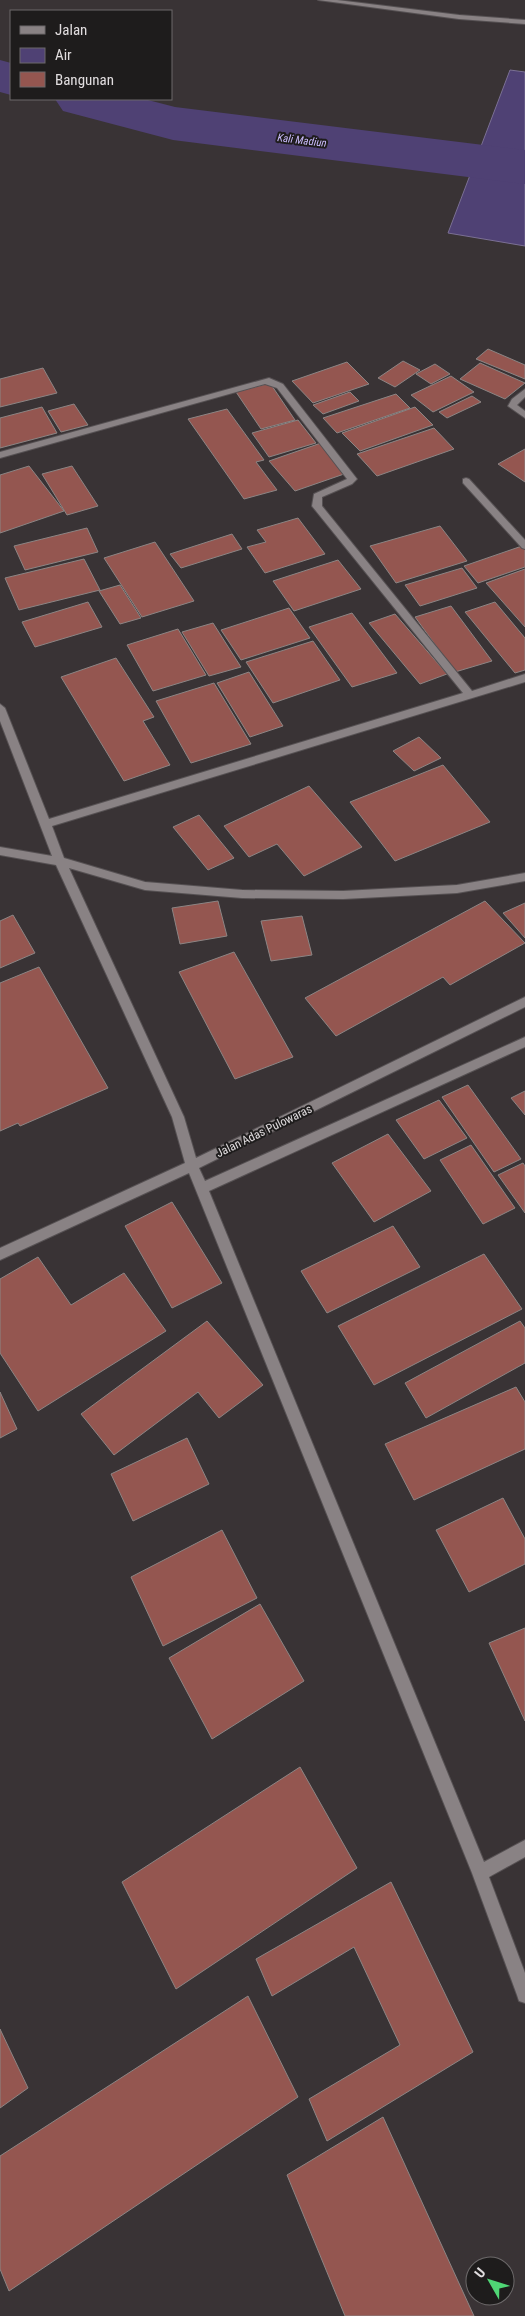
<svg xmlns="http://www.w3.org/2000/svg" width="525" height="2316" font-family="'Roboto Condensed',sans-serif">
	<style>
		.water { fill: #4f4174; stroke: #7b7094 }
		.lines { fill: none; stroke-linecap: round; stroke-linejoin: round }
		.river { fill: #4f4174; fill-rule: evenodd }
		.building { fill: #945650; stroke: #8c8584 }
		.minor-casing { stroke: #565153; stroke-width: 2 }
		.minor { fill: #898284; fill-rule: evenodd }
		.labels { text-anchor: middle; stroke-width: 4; stroke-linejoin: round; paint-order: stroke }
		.far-water-label { font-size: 11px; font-style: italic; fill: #cbbcfd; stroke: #1e1c1c }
		.street-label { font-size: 12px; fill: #e1dddf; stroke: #1e1c1c }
	</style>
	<rect width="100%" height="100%" fill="#393335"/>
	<!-- water -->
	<path class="water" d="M510,70L525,72V246L448,233Z"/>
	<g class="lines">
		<!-- river -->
		<path class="river" d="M0,60L11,63V95L0,92Z
			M55,99H144L175,107L525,150V184L173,140L63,111Z"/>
	</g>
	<!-- building -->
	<path class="building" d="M488,349L525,365V379L476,359Z
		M403,361L420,370L395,387L378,378Z
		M347,362L369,384L313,403L292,381Z
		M480,363L525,383L505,399L460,379Z
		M435,364L450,374L431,384L416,374Z
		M43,368L57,393L0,407V379Z
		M451,376L474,392L433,412L411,395Z
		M270,383L295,420L261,429L236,392Z
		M350,392L359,401L323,414L313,405Z
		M396,394L410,408L337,433L323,418Z
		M472,396L481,402L447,418L439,412Z
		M74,404L88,425L61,432L48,411Z
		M42,407L57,433L0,448V418Z
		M415,407L433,425L360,451L342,433Z
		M227,409L264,460L256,462L277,490L244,499L188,419Z
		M298,420L316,443L269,457L252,433Z
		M434,428L454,449L377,476L357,454Z
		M321,443L347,473L295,491L269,461Z
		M525,449V482L498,464Z
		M29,466L64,511L0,533V475Z
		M72,466L98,506L67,515L42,474Z
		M298,518L325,554L265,573L247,547L266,542L257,530Z
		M440,526L467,561L396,583L370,546Z
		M87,528L98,552L25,570L14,546Z
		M232,534L242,549L181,568L170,554Z
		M155,542L194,601L142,617L104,558Z
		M522,546L525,549V567L478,583L464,566Z
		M84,559L100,590L19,610L5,578Z
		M338,560L361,589L294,611L273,581Z
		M462,568L477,588L420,606L405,585Z
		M525,569V627L486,583Z
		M120,585L141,618L120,624L99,591Z
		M88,602L102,627L35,647L22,622Z
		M495,602L525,638V670L515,673L465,612Z
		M451,606L492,661L455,672L415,617Z
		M289,608L310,638L241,660L221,630Z
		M352,613L397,673L352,687L309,627Z
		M395,614L447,674L420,684L369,623Z
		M213,623L241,667L209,676L182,632Z
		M178,629L206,675L153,691L127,645Z
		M313,641L340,680L273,703L246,662Z
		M116,658L154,717L143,721L170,765L124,781L61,677Z
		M249,672L283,726L250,737L217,683Z
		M214,683L251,744L191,763L156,701Z
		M419,737L441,758L414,771L393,751Z
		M443,765L490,822L395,861L350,802Z
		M309,786L362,847L304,876L277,844L249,857L224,826Z
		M199,815L234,858L208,870L173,827Z
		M218,901L227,936L180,944L172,908Z
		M485,901L525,943L450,985L443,977L336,1036L305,998Z
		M525,903V938L503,913Z
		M13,915L35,953L0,968V921Z
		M302,916L312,955L271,961L261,921Z
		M234,952L293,1057L235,1079L179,972Z
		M39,967L108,1088L20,1126L18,1123L0,1131V983Z
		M468,1085L521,1159L494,1172L442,1097Z
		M525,1091V1115L511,1098Z
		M439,1100L467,1138L424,1159L396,1120Z
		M388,1134L431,1191L374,1222L332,1163Z
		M471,1145L515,1208L483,1224L440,1160Z
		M523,1163L525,1166V1213L498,1175Z
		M172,1202L222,1283L172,1308L125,1226Z
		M393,1226L420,1267L327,1313L301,1271Z
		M484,1254L522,1309L374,1385L338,1326Z
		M38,1257L71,1305L124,1273L166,1331L38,1411L0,1353V1279Z
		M207,1321L263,1385L219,1418L198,1392L114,1455L81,1414Z
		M520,1321L525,1328V1363L426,1418L405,1383Z
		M516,1387L525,1402V1449L414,1500L385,1444Z
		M0,1392L17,1429L0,1438Z
		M187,1438L209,1484L133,1521L111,1474Z
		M503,1498L525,1539V1564L469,1592L436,1530Z
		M222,1530L257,1598L163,1646L131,1577Z
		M260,1604L304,1681L212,1739L169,1658Z
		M525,1628V1721L489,1643Z
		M300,1767L357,1868L176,1989L122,1882Z
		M391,1882L473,2052L327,2141L309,2099L400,2045L354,1947L272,1996L256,1959Z
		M248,1996L298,2097L9,2291L0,2269V2156Z
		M0,2029L28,2088L0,2108Z
		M383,2117L474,2316H345L287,2175Z"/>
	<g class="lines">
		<defs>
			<path id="minor" d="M318,0H337L459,15L525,20V24L459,19Z
				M269,378L283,384L357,479L352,484L322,497V506L472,691L525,674V682L52,826L64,858L145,882L242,890L343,891L457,885L525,873V881L457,893L343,899L242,898L145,890L69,868L184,1117L196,1158L525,997V1007L199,1168L205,1181L525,1037V1047L209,1191L484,1862L525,1840V1857L489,1877L525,1973V2003L519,2001L517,1995L472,1873L189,1173L0,1260V1248L185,1163L172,1117L56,865L0,855V847L52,856L0,721V704L5,708L49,819L463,693L312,506L314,494L347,479L277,388L265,384L0,458V452Z
				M525,389V397L517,405L525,411V418L508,406L512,399Z
				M466,478L469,479L525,540V549L522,548L463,483V479Z"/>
		</defs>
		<!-- minor casing -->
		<use href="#minor" class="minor-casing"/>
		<!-- minor -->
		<use href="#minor" class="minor"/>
	</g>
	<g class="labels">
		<!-- far-water labels -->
		<g class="far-water-label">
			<text transform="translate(302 140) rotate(7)" y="4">Kali Madiun</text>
		</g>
		<!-- street labels -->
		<g class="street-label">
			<text transform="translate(264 1131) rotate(-26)" y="4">Jalan Adas Pulowaras</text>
		</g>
	</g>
	<!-- legend -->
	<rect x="10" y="10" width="162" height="90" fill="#1e1c1c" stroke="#6c696a"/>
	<rect x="20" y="26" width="25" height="8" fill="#898284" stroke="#6c696a"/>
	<text x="55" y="35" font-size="15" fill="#e1dddf">Jalan</text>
	<rect x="20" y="48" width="25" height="15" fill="#4f4174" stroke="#6c696a"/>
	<text x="55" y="60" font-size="15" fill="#e1dddf">Air</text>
	<rect x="20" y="72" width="25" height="15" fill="#945650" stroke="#6c696a"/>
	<text x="55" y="85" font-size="15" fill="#e1dddf">Bangunan</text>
	<!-- north arrow -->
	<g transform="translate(490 2281) rotate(309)"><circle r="24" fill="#1e1c1c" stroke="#6c696a"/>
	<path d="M0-4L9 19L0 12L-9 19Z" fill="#4fd675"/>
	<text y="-8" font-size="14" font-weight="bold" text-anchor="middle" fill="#e1dddf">U</text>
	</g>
</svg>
